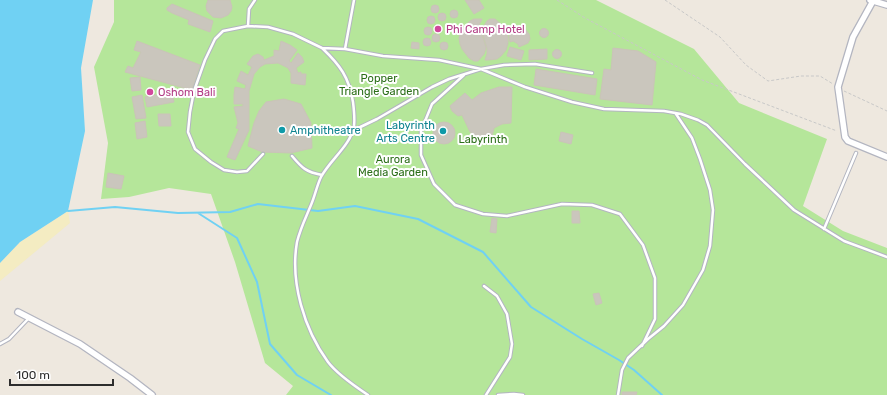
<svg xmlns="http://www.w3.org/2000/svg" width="887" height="395" font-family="Rubik,sans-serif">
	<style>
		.green { fill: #b5e69a }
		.sand { fill: #f4ecc2 }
		.water { fill: #70d1f3 }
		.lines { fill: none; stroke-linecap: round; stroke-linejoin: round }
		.stream { stroke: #70d1f3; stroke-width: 2 }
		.building { fill: #cac6bd; stroke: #cac4b8 }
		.service-casing { stroke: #b3b5c0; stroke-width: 4.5 }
		.minor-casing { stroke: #b3b5c0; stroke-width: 8 }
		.path { stroke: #c8c8c8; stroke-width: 1; stroke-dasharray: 3 2; stroke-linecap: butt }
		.service { stroke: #fff; stroke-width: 2.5 }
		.minor { stroke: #fff; stroke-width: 5.5 }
		.hotel-dot { fill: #d1479c; stroke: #fff; stroke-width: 1.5 }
		.culture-dot { fill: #0f9aa8; stroke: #fff; stroke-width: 1.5 }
		.labels { text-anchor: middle; stroke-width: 4; stroke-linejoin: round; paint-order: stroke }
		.hotel-label { font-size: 11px; fill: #b23c85; stroke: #fff; text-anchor: start }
		.park-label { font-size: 11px; fill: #2b6e18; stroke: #fff }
		.culture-label { font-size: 11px; fill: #0d838f; stroke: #fff; text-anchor: end }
	</style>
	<rect width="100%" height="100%" fill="#eee8df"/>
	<!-- green -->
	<path class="green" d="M114,0H596L694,49L739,103L827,139L803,206L843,231L887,248V395H286L293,386L265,363L235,262L211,194L169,188L129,197L101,199L108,143L94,67L114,22Z"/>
	<!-- sand -->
	<path class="sand" d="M68,211L70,223L0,281V263L20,242Z"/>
	<!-- water -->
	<path class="water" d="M0,0H93L81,68L85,131L68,211L20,242L0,263Z"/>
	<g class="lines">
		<!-- stream -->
		<path class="stream" d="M68,211L115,207L178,213L230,212L258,204L318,211L355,206L418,219L483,252L531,307L582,339L619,360L634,370L662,395
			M198,213L237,238L257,282L270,344L297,375L331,395"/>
	</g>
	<!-- building -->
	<path class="building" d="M208,0H230L232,7L231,11L228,15L221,18L213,17L207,11L206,6Z
		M465,0H479L484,8L474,14Z
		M172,4L213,21L210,32L188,24L189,20L172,13L167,10V8Z
		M431 9a4 4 0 1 1 8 0a4 4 0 1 1-8 0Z
		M450 14a4 4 0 1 1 8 0a4 4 0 1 1-8 0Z
		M438 17a4 4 0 1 1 8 0a4 4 0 1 1-8 0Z
		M427 20a4 4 0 1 1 8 0a4 4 0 1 1-8 0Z
		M474,19H482L479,25L486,48L484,54L478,61H474L469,58L462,49L460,44L459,38L461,30L470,21Z
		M490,19H495L503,26L508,37V43L506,50L501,56L497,59L488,60H485L487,54V48L482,31V29L487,21Z
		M424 31a4 4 0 1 1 8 0a4 4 0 1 1-8 0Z
		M516,28H521L525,29L529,34L530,39L528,43L519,47L518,44L513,41L510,42L509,36L512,31Z
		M539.5 33a4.5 4.5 0 1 1 9 0a4.5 4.5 0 1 1-9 0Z
		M432 38a4 4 0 1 1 8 0a4 4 0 1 1-8 0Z
		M423 42a4 4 0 1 1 8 0a4 4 0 1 1-8 0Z
		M137,41L200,65L192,90L125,72L128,66L133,68L141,52L134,50Z
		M281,41L290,45L297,50L289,61L291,63L298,53L302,57L304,62L296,68L298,73L301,72V74H306L305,85L291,83V73L288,68L278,63L265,64L260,67L254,74L249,91V130L235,160L227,157L239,129L236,128L238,123L234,107L243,106V104H234V95L235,87L245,89L246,85L237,81L241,71L248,75L252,67L247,64L253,56L258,54L263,57L264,60L274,56V50L279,51Z
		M440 46a4 4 0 1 1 8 0a4 4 0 1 1-8 0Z
		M412,42L419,43V49L411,48Z
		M510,47L524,51L521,60L507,56Z
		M613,48L638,51L656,62L652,105L600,99L604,69L611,70Z
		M547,49V59L529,60V50Z
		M552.5 54a4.5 4.5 0 1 1 9 0a4.5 4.5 0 1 1-9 0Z
		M536,69L597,79L595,95L534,85Z
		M140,77L141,90L132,91L130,78Z
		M499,87H512L511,123L502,124L494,128L491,140L487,144H483L478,143V137L470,132L462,115L458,116L452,111L450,106L465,93L472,100L481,93Z
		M172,92L174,102L147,107L145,97Z
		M142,95L146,118L136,119L132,97Z
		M284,99L301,104L311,123L312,148L291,153L262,152L248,146L254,123L259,111L266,102Z
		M158,114H170L171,126H159Z
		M145,121L147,137L137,139L135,123Z
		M433 133a11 11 0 1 1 22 0a11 11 0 1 1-22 0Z
		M561,132L573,135L571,144L559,141Z
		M108,173L124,176L121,189L106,187Z
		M572,211H579L580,223H572Z
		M492,218L497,219L496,233L490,232Z
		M599,293L602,303L596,305L593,294Z
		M622,392H637L636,395H622Z"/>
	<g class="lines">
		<defs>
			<path id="service" d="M248,26L249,9L255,0
				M322,48C340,65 349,77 353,102C354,110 355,118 354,126C351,145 330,160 321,177C317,185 315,196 311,205C306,217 300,229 297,242C290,282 304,329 328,362C337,374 356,387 368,395
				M345,49L354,0
				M464,75L432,104L421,131V155L434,184L455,205L483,214L507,216L562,204L592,205L620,214L643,245L655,278V319L642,346
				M352,131L377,119L432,87L449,79L481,69L504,65L535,64L592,73
				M263,154L247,171L237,172L224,170L211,162L195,149L188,132L190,112L194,91L205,60L215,39L223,31L248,26L268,27L293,34L322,48L345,49L383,56L439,60L481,69L525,87L572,102L604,109L664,111L681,114L698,120L707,125L745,164L794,210L844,241L887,257
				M292,156C302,168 306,172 322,175
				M824,229L856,153
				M484,286L497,296L507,314L512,344L510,357L486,395
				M0,344L9,339L29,318
				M498,395L514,394L523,395
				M618,395L622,370L628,358L648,339L664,326L683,305L703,270L710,246L713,210L710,190L700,159L692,138L676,114"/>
			<path id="minor" d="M870,0L887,5
				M873,1L853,37L838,87L845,137L848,141L887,157
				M18,312L80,344L130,378L152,395"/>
		</defs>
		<!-- service casing -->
		<use href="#service" class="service-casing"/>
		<!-- minor casing -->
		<use href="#minor" class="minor-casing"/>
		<!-- path -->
		<path class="path" d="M557,0L585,18L702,80L837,131
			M665,0L720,37L746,65L768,81L801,76H820L833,84
			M844,91L887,111"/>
		<!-- service -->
		<use href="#service" class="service"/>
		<!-- minor -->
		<use href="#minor" class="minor"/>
	</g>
	<!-- markers -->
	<g class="hotel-dot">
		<circle cx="438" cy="29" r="4"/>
		<circle cx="150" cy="92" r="4"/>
	</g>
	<g class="culture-dot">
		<circle cx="282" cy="130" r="4"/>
		<circle cx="443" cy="131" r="4"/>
	</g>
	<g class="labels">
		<!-- hotel labels -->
		<g class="hotel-label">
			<text x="446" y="33">Phi Camp Hotel</text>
			<text x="158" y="96">Oshom Bali</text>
		</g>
		<!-- park labels -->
		<g class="park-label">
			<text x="379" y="82">Popper<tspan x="379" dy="13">Triangle Garden</tspan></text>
			<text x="483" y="143">Labyrinth</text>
			<text x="393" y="163">Aurora<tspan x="393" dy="13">Media Garden</tspan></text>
		</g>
		<!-- culture labels -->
		<g class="culture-label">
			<text x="435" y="129">Labyrinth<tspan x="435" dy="13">Arts Centre</tspan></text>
			<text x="290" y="134" text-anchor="start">Amphitheatre</text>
		</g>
	</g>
	<!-- scale -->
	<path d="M10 379v6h103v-6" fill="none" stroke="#2d2d2d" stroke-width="2"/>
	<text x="16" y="379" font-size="12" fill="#2d2d2d" stroke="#ffffff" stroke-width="3" paint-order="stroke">100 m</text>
</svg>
